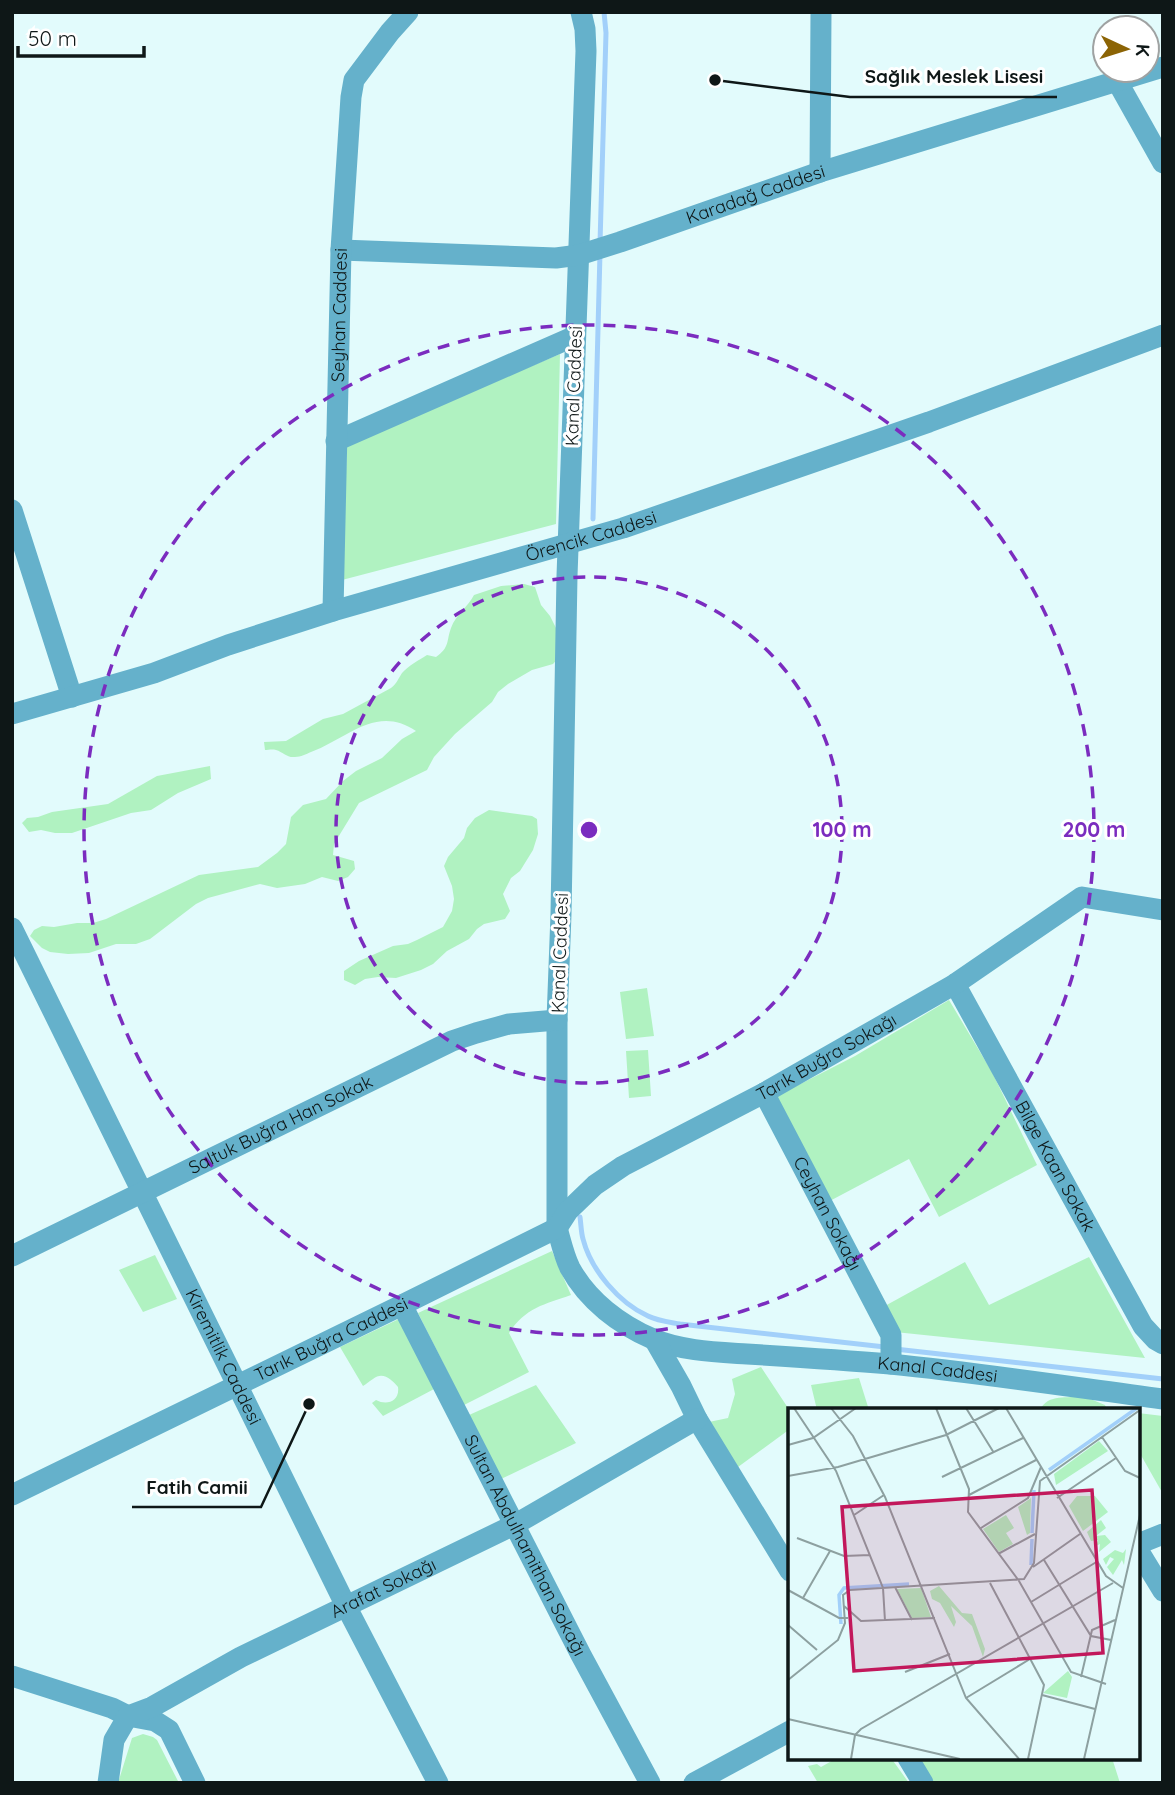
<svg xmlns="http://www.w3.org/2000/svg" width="1175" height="1795" font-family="Quicksand,sans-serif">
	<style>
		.green { fill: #b0f2c1 }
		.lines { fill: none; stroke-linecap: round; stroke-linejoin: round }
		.stream { stroke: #a2d0fa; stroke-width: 5 }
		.minor { stroke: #65b1cb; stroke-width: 21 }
		.ring { fill: none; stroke: #7b2cbf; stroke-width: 3.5; stroke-dasharray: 12 9 }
		.labels { text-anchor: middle; stroke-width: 6; stroke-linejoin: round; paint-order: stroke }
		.street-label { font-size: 18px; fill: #0e1717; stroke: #fff }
		.inset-river { fill: none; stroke: #a2d0fa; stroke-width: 3.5 }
		.inset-road { fill: none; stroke: #8da0a0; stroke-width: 2 }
		.view { fill: #c2185b; fill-opacity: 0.15; stroke: #c2185b; stroke-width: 3.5 }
		.inset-edge { fill: none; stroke: #0e1717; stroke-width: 3.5 }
		.centre { fill: #7b2cbf; stroke: #fff; stroke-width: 3.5 }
		.ring-label { font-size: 21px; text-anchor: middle; font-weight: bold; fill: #7b2cbf; stroke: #fff; stroke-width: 6; stroke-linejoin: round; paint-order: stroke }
		.leader { fill: none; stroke: #0e1717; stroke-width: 2.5 }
		.callout-dot { fill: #0e1717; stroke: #fff; stroke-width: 2.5 }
		.callout-label { font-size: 19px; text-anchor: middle; font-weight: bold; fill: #0e1717; stroke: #fff; stroke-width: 6; stroke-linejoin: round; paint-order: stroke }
	</style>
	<rect width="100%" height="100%" fill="#e2fbfc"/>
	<!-- green -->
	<path class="green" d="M560,354L556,524L342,580L347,444Z
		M524,584L535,587L541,605L550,616L559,634L561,655L553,664L532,670L508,684L498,692L492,702L455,734L434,757L427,770L359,803L334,844L333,855L354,861L355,869L348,877L338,881L322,877L305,884L277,888L260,884L208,898L196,904L150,939L136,944H116L89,953L68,954L50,952L42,948L30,936L34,930L42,926L54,927L77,923H93L106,919L199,875L258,867L277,853L286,844L291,817L303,805L326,799L343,781L356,771L382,758L402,739L416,731C376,704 347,739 311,752C306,754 301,757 295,757C287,758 283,752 276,750C272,749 268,750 265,750L264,742L286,741L323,719L343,714L391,688C397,683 398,679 402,673C408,666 419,660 427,655L436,657C450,647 446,642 451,628C456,614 468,607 474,595L501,586Z
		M210,766L211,779L178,793L151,810L131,813L72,833H55L41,830L29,832L22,823L27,818L38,817L52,812L108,804L157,776Z
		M489,810L532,816L537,819L538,834L533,850L520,871L511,878L503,894L510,911L505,919L484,924L477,929L469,939L447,951L433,964L421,970L396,978L378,977L365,979L355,985L344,980V971L359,961L393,946L408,944L417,940L443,927L452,911L454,899L452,886L444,866L448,857L464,838L467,828L475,818Z
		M647,988L654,1036L626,1039L620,992Z
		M949,1000L992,1072L1037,1165L939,1217L909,1159L826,1203L773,1098L855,1056Z
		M648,1050L651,1096L629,1098L626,1051Z
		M552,1251L571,1295C545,1304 525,1308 509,1333L529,1372L464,1405L418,1313Z
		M155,1255L177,1299L143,1312L119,1270Z
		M1089,1257L1145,1358L895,1332L883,1307L965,1262L989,1305Z
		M399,1319L436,1388L383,1416L372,1403L376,1400C387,1406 400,1401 398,1387C392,1380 383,1371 373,1379C369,1381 367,1384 363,1386L340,1347Z
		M761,1367L790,1411V1429L738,1467L709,1422L728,1418L735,1394L732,1379Z
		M859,1378L869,1410H817L811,1385Z
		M536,1385L576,1443L501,1479L469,1415Z
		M1083,1396L1105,1405L1107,1410H1040C1048,1393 1068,1399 1083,1396Z
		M1138,1413L1163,1416V1494L1138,1450Z
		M143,1734L153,1737L157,1740L179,1783H118L132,1738Z
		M837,1758H891L909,1783H818L808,1766L817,1764L821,1767Z
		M916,1758H1112L1120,1783H931Z"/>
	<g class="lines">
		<!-- stream -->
		<path class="stream" d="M600,243L606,33L604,12
			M593,519L600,253
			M580,1217C581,1224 581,1232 583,1239C591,1270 619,1303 648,1316C658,1321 669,1322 680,1324L885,1347
			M895,1349L1163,1379"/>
		<!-- minor -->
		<g class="minor">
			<path id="s1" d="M581,12L585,29L586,51L567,576L561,914L557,1020V1228C561,1242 564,1256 570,1268C588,1301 620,1325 653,1339C682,1351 717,1352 747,1354C795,1357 842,1360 890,1364C981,1373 1072,1387 1163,1399"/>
			<path d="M1117,81L1163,163"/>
			<path d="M820,172L821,12"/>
			<path id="s2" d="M341,250L556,258L579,255L620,242L820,172L1163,67"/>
			<path d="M336,441L575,336"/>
			<path d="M12,510L72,697"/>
			<path id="s3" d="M333,611L341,250L351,97L354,80L390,32L408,12"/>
			<path id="s4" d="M12,714L154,673L228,645L333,611L623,528L929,422L1163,335"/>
			<path id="s5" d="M12,928L346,1606L438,1783"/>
			<path id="s6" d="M955,984L1143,1326L1156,1340L1163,1344"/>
			<path id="s7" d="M764,1093L891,1335V1364"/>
			<path id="s8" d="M12,1256L452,1041L476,1033L509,1024L557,1020"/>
			<path id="s9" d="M402,1305L581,1655L650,1783"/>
			<path d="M654,1339L681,1386L697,1419L790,1571"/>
			<path id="s10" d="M12,1495L402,1305L557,1228L568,1211L595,1185L623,1166L764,1093L955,984L1082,897L1163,910"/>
			<path d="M1138,1544L1163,1534"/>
			<path d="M1138,1550L1163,1591"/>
			<path d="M12,1676L112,1708L128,1716L155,1721L169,1730L195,1783"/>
			<path d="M908,1758L923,1783"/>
			<path id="s11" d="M108,1783L114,1740L128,1716L152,1707L241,1657L514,1525L697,1419"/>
			<path d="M694,1783L790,1731"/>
		</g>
	</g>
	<!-- distance rings -->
	<g class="ring">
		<circle cx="589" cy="830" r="253"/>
		<circle cx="589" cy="830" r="505"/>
	</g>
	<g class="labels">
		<!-- street labels -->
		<g class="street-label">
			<text dy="6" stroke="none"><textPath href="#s2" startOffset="425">Karadağ Caddesi</textPath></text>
			<text dy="6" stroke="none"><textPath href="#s3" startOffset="296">Seyhan Caddesi</textPath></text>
			<text transform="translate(574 386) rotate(-88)" y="6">Kanal Caddesi</text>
			<text dy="6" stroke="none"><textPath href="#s4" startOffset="606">Örencik Caddesi</textPath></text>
			<text transform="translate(560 953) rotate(-88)" y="6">Kanal Caddesi</text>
			<text dy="6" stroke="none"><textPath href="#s10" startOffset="929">Tarık Buğra Sokağı</textPath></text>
			<text dy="6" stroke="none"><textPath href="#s8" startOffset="299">Saltuk Buğra Han Sokak</textPath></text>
			<text dy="6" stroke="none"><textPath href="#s6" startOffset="208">Bilge Kaan Sokak</textPath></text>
			<text dy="6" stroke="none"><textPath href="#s7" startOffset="136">Ceyhan Sokağı</textPath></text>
			<text dy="6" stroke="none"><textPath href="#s10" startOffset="355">Tarık Buğra Caddesi</textPath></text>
			<text dy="6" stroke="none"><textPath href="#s5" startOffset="478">Kiremitlik Caddesi</textPath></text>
			<text dy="6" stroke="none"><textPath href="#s1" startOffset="1657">Kanal Caddesi</textPath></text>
			<text dy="6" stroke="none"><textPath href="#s9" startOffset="270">Sultan Abdulhamithan Sokağı</textPath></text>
			<text dy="6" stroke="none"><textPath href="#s11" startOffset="357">Arafat Sokağı</textPath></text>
		</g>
	</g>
	<!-- overview -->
	<g transform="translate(788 1408)">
		<rect width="352" height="352" fill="#e2fbfc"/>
		<path d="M311,33L320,43L268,77L266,66ZM289,88H307L320,104L295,123L281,98ZM243,90L242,125L239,127L230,99ZM218,107L226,120L218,125L225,136L211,144L195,121ZM313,112L318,120L308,128L317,127L323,134L311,144L312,136L308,138L310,132L303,133L299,124ZM338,141L336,157L334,152L325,167L319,159L326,151L322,149L318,157L315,151L327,142L335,145ZM151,178L174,205L184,206L197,241L195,249L184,218L163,198L168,214L166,219L152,195L144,191L142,183ZM133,180L143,209L124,210L109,181ZM280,263L284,269L279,290L255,285Z" fill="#b0f2c1"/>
		<path class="inset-river" d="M261,62L349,0M244,125L246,82M243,157L244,131M53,216L51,187L56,180L121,176"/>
		<path class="inset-road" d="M6,0L48,63L95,180L97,213M43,0L65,28L97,89L178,290L231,351M148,0L181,81L180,104L231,173L283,264L318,276M178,0L206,45M218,0L318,168L335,180M314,29L337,63L352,70M0,37L25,30L68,0M0,68L50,59L158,27L211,0M154,69L235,30M181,87L248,52M269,90L328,50M66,107L96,87M193,120L240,90L253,59M9,130L56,148L82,147M210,146L247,126M256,152L303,228L323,232M245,159L292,126M202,175L256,277L240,351M107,179L124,212M0,182L51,210H60M15,190L42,143M243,194L310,153M56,198L73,213L147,210M0,217L29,242M117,264L162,246M293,269L304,222L327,212M0,272L50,232L57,215L55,187L62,182L236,171L246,155L252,73L352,2M254,287L307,301M178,290L242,251M0,311L172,351M63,351L67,327L73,321L325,175M296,351L352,107"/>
		<path class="view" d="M304,82L315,245L66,263L54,99Z"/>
		<rect width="352" height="352" class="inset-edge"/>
	</g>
	<circle cx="589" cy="830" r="10" class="centre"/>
	<g class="ring-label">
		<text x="842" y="837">100 m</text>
		<text x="1094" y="837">200 m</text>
	</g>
	<!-- callouts -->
	<path class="leader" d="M715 80L850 97H1057M309 1404L261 1507H132"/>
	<g class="callout-dot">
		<circle cx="715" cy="80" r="7"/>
		<circle cx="309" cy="1404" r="7"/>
	</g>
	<g class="callout-label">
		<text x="954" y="83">Sağlık Meslek Lisesi</text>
		<text x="197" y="1494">Fatih Camii</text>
	</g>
	<!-- border -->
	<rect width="1175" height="1795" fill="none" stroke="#0e1717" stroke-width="28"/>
	<!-- north arrow -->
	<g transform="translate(1126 49) rotate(94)"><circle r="33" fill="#ffffff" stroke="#9fa2a2" stroke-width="2"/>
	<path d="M0-5L12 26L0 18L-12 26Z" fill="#8c6405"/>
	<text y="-10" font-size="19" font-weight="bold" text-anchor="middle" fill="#0e1717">K</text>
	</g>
	<!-- scale -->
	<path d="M18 46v10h126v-10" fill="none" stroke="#0e1717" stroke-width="3.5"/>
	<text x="28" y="46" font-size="21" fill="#0e1717" stroke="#ffffff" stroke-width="5" paint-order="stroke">50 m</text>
</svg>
